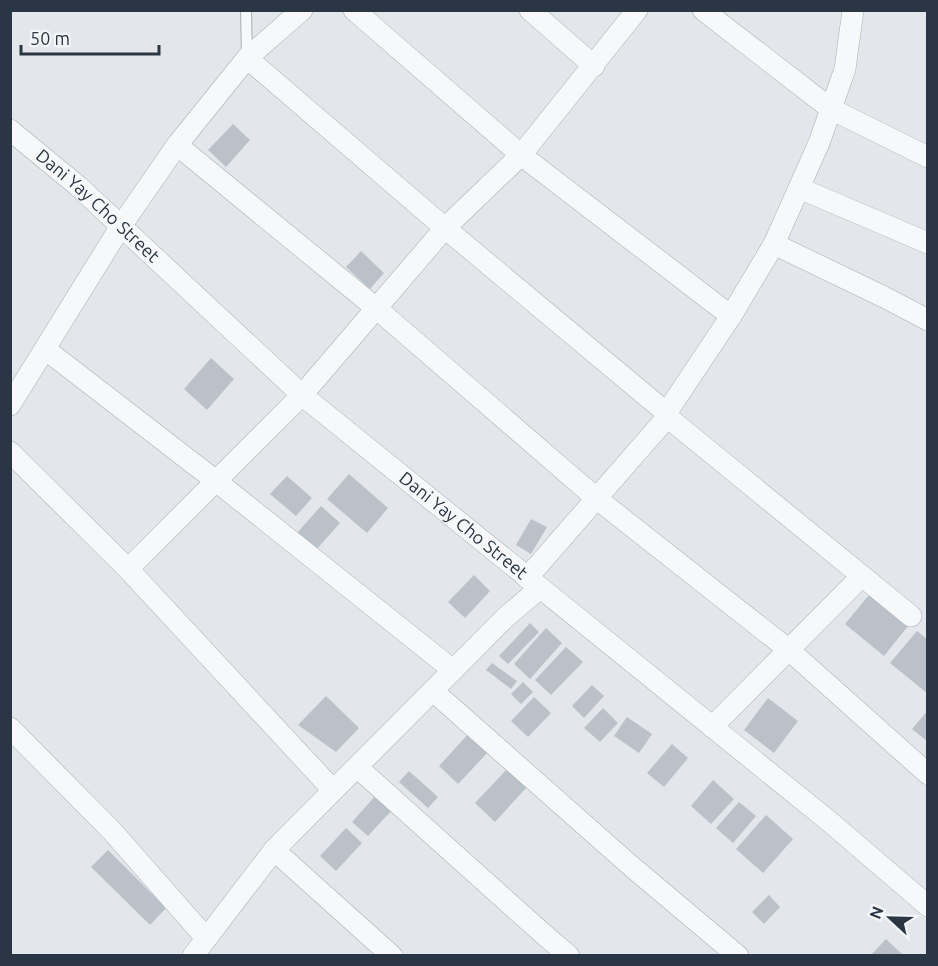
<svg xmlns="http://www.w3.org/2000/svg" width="938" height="966" font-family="Ubuntu,sans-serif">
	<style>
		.building { fill: #bac1c9 }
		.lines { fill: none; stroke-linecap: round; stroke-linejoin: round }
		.lane-casing { stroke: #a8aeb6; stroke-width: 12 }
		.street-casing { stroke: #a8aeb6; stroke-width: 22 }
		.lane { stroke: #f6f8f9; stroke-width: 10 }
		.street { stroke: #f6f8f9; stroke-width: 21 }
		.labels { text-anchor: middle; stroke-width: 5; stroke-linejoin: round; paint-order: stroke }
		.street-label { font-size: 18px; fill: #2a3644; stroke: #f3f6f9 }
	</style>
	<rect width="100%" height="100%" fill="#e3e7eb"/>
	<!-- building -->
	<path class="building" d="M233,124L250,140L226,167L208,150Z
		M361,251L384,273L370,289L346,267Z
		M211,358L234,379L207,410L184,389Z
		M349,474L388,508L367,533L327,499Z
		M287,476L312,498L296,516L270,494Z
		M321,506L340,523L315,551L296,534Z
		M531,519L547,527L531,554L516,545Z
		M474,575L490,591L465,618L448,602Z
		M869,595L908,626L884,656L845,624Z
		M530,623L539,632L508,664L499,656Z
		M546,628L562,643L530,679L514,664Z
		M917,631L928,640V694L890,663Z
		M566,647L583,662L551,695L535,680Z
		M492,663L517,681L511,689L486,670Z
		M523,682L533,692L521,704L511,694Z
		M592,685L604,696L584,718L572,706Z
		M326,696L359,728L336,752L298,725Z
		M534,697L551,713L528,737L511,721Z
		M768,698L798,721L774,753L744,730Z
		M603,708L618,723L600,742L584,728Z
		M928,710V742L912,729Z
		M627,717L652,734L639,753L614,736Z
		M471,731L491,749L458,784L439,766Z
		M672,744L688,758L664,787L647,773Z
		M508,768L527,787L495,822L475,803Z
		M409,771L438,797L428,808L399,782Z
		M713,780L734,799L711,824L691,806Z
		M377,794L393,809L368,836L352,822Z
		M739,802L756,816L733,843L716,828Z
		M766,815L793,839L763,873L736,849Z
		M346,828L362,843L336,871L320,856Z
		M108,850L166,908L150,925L91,867Z
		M769,895L780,907L764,924L752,912Z
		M886,939L904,956H870Z"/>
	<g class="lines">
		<defs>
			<path id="lane" d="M246,10L247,58"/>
			<g id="street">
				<path d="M354,10L521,155L731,316"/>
				<path d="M530,10L594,66"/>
				<path d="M703,10L831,109L928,157"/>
				<path d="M853,10L845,69L819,143L774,244L731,316L665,415L911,616"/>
				<path d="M247,58L445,228L662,409L665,415L663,422L527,578"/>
				<path id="s1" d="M10,130L78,186L302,395L830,822L928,906"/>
				<path d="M177,145L376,308L596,498L789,650L928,774"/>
				<path d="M799,188L928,243"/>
				<path d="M774,244L884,297L928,320"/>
				<path d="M45,349L216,481L453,670"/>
				<path d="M10,405L121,226L177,145L247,58L302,10"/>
				<path d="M10,452L128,569L333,790"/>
				<path d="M128,569L302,395L445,228L521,155L637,10"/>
				<path d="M433,691L631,866L738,956"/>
				<path d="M712,727L862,576"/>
				<path d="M10,728L112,831L206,938"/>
				<path d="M357,767L540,931L569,956"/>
				<path d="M274,850L392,956"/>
				<path d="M193,956L274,850L506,617L540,588"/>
			</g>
		</defs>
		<!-- lane casing -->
		<use href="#lane" class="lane-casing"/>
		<!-- street casing -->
		<use href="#street" class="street-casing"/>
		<!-- lane -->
		<use href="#lane" class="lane"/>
		<!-- street -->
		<use href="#street" class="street"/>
	</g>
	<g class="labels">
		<!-- street labels -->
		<g class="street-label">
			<text dy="6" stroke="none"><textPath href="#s1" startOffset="116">Dani Yay Cho Street</textPath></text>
			<text dy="6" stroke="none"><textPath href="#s1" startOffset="602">Dani Yay Cho Street</textPath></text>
		</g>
	</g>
	<!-- border -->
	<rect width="938" height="966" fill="none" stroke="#2a3644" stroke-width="24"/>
	<!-- north arrow -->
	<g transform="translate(890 918) rotate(292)" stroke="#f3f6f9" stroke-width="4.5" paint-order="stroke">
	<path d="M0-4.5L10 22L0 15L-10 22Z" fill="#2a3644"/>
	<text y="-9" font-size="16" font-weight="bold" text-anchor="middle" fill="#2a3644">N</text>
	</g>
	<!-- scale -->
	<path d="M21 45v9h138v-9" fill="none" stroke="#2a3644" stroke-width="3"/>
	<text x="30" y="45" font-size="18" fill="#2a3644" stroke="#f3f6f9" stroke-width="4.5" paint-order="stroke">50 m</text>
</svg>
